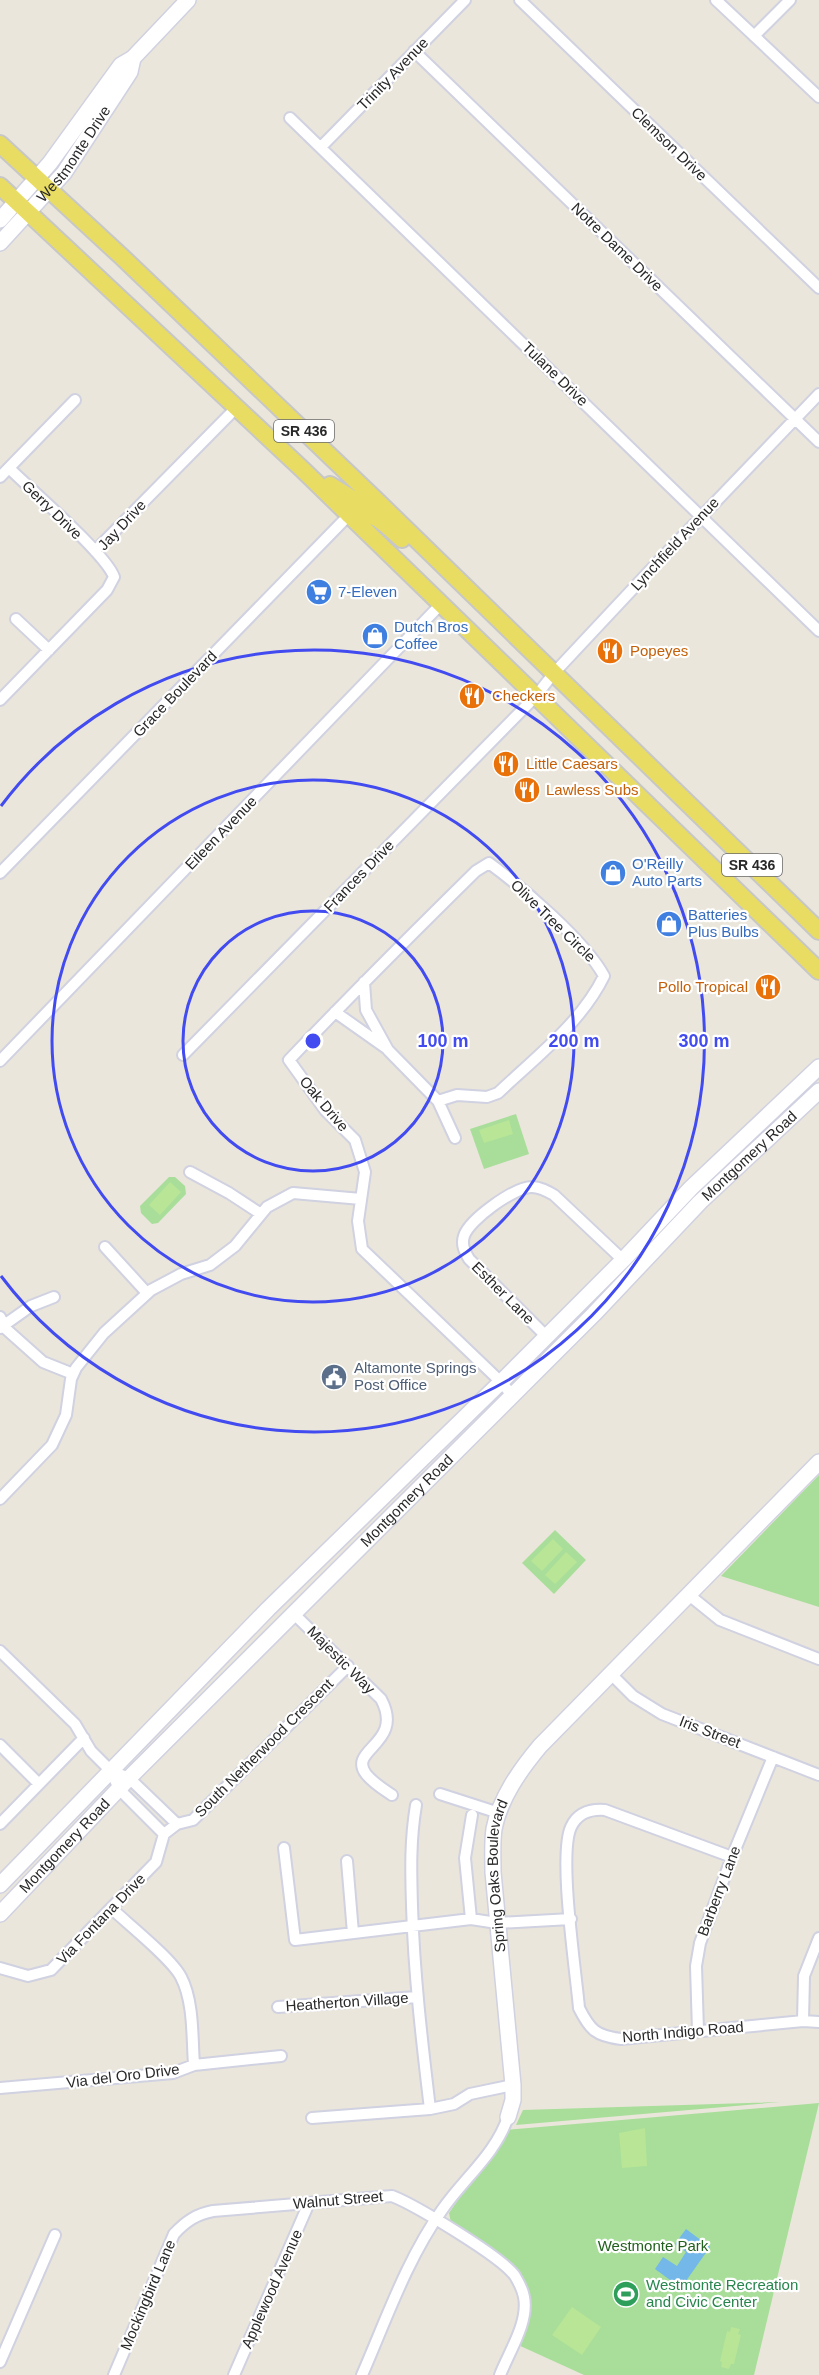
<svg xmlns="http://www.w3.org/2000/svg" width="819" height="2375" font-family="Arial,sans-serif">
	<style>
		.green { fill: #a8de9a }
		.pitch { fill: #b9e596 }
		.water { fill: #73b8e8 }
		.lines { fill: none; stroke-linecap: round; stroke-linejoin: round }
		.street-casing { stroke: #d0d1e1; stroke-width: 14 }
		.secondary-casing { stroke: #d0d1e1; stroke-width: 18 }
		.primary-casing { stroke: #c7c7c7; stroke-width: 20 }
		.street { stroke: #fff; stroke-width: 10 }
		.secondary { stroke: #fff; stroke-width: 15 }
		.primary { stroke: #e9dc62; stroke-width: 16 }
		.ring { fill: none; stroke: #424bf0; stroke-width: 3 }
		.labels { text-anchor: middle; stroke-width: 4.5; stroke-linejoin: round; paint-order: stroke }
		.shield { fill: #fff; stroke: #696969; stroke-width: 1.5 }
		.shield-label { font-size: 14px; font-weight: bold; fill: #292929 }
		.street-label { font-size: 15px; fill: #292929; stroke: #fff }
		.shop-label { font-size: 15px; fill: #366cbe; stroke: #fff; text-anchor: start }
		.food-label { font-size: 15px; fill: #c56008; stroke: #fff; text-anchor: start }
		.service-label { font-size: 15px; fill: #4e5e75; stroke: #fff; text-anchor: start }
		.park-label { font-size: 15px; fill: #22611d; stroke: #fff }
		.leisure-label { font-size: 15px; fill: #27864d; stroke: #fff; text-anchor: start }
		.centre { fill: #424bf0; stroke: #fff; stroke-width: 3 }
		.ring-label { font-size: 18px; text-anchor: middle; font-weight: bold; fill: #424bf0; stroke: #fff; stroke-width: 4.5; stroke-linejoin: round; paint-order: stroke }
	</style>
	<rect width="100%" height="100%" fill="#eae6db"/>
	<!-- green -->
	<path class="green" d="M516,1114L529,1154L484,1169L470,1129Z
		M169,1177H175L185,1186L186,1194L158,1223L152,1224L141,1213L140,1206Z
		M819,1475V1607L721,1576Z
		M555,1530L586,1560L554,1594L522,1563Z
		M780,2102L516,2125L523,2110Z
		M819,2103L754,2375H584L516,2344L523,2324L518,2274L451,2223L449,2213L506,2130Z"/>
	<!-- pitch -->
	<path class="pitch" d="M509,1120L513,1134L484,1143L479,1130Z
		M170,1182L181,1192L160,1215L149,1205Z
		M553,1539L563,1549L542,1571L531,1561Z
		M566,1552L577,1562L555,1584L545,1575Z
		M645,2128L647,2166L622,2168L619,2133Z
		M572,2307L601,2327L582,2355L552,2335Z
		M731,2327L740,2329L738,2334L741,2335L734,2364H731L729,2369L721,2367L722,2362L720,2361L727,2331L730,2332Z"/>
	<!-- water -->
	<path class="water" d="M686,2229L710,2247L681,2288L655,2269L663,2257L677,2266L686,2252L675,2244Z"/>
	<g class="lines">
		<defs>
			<path id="street" d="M520,0L819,288
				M716,0L819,97
				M754,36L790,0
				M414,51L819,442
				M290,118L819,631
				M321,147L465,0
				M0,477L75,400
				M95,551L237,407
				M16,619L49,650
				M0,700L107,590L114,577C106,554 30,489 9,468
				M0,873L349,515
				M364,982L366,1010L388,1050L438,1101L457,1095L487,1097L498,1093C536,1057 581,1023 604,976C585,941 523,888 489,863L476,871C413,933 350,996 289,1060L325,1110L355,1140L365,1172L358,1221L362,1249L501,1382L512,1395
				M335,1012L386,1048
				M183,1055L535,697L554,673L657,563L819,394
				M0,1061L441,604
				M438,1101L455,1138
				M190,1172L229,1193L261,1214
				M105,1247L147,1293
				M0,1317L6,1329L43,1362L73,1374
				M0,1328L31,1306L54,1297
				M546,1336L469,1259C465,1252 461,1245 464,1236C469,1220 514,1187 532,1187C540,1187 547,1191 554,1195L623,1260
				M0,1499L52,1445L66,1415L71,1379L76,1368L104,1333L151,1290L181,1274L210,1265L235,1246L267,1207L293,1193L361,1199
				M689,1595L720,1620L819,1659
				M293,1613L381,1699C405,1744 347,1749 366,1774C373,1783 383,1789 392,1795
				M0,1651L75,1724L91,1751L111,1771L119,1789L164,1834
				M611,1674L633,1696L662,1714L819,1775
				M0,1745L39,1784
				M111,1771L129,1778L177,1824
				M440,1794L499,1813
				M416,1805C410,1841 411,1871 412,1906C414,1974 422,2042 430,2109
				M0,1824L84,1738
				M284,1848L295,1940L471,1919L497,1923L571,1919
				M732,1857L605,1810C591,1809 578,1812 571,1827C558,1855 576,1972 579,2008C590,2030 596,2036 621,2039L803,2021L819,2022
				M347,1861L353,1933
				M111,1908C128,1924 172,1959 181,1977C194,2002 192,2038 194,2065
				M471,1919L465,1858L472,1815
				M0,1968L28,1976L51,1970L156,1862L164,1834L177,1824L193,1820L348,1666
				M278,2007L417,1997
				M803,2021L804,1976L819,1938
				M698,2031L696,1966L700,1943L732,1857L773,1757
				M0,2088L173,2073L194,2065L281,2056
				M312,2118L430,2109L454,2104L470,2094L513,2085
				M0,2362L55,2235
				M114,2375L174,2234C186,2221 197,2214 213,2211L392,2196C415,2205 502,2257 515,2276C518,2281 523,2291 524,2297C529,2322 509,2352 500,2375
				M234,2375L309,2203
				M362,2375C386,2320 407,2259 442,2210C464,2178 495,2155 508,2117"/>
			<g id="secondary">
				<path d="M0,220L50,163L121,65L133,58L188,0"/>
				<path id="s1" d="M0,243L64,173L130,72L133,58"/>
				<path d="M0,1885L268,1609L501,1382L623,1260L691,1188L819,1067"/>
				<path id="s2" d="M0,1914L129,1778L594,1314L700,1202L819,1091"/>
				<path id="s3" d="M508,2117L513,2100V2085L493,1872C493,1858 492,1843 494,1829C500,1798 520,1770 540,1746L819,1462"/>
			</g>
			<path id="primary" d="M0,144L121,256L376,500L819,931
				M0,186L302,469L819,971
				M330,485L356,501L376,500
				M349,515C374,509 384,524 402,539"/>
		</defs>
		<!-- street casing -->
		<use href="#street" class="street-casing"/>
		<!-- secondary casing -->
		<use href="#secondary" class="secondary-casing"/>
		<!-- primary casing -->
		<use href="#primary" class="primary-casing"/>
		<!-- street -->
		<use href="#street" class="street"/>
		<!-- secondary -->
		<use href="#secondary" class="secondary"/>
		<!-- primary -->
		<use href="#primary" class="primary"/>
	</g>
	<!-- distance rings -->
	<g class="ring">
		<circle cx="313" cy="1041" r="130"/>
		<circle cx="313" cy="1041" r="261"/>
		<path d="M1 806A391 391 0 1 1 1 1276"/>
	</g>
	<!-- icons -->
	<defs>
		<symbol id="supermarket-disc" viewBox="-11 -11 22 22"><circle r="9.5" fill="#3f7fe0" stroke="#fff"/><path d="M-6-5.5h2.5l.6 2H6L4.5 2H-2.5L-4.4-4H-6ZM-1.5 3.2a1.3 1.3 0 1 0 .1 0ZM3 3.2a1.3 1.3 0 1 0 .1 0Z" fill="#fff"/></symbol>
		<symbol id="shop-disc" viewBox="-11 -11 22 22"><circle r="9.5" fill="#3f7fe0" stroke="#fff"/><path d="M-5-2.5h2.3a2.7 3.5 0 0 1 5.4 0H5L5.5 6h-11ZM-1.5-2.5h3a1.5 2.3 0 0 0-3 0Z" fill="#fff"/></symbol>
		<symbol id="restaurant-disc" viewBox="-11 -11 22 22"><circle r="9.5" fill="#e8710a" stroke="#fff"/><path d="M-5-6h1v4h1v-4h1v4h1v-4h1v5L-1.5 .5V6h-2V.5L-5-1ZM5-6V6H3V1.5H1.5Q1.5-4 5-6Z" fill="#fff"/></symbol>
		<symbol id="civic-disc" viewBox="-11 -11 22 22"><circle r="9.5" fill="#5c6f8a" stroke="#fff"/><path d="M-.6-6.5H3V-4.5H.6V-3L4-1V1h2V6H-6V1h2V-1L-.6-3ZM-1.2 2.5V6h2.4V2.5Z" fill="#fff"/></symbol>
		<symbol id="stadium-disc" viewBox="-11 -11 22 22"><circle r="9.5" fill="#2e9e5b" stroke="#fff"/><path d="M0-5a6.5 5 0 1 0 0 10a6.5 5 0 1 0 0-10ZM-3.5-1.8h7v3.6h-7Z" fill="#fff"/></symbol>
	</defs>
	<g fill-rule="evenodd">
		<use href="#supermarket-disc" x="304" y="577" width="30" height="30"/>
		<use href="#shop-disc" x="360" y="621" width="30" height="30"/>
		<use href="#restaurant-disc" x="595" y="636" width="30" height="30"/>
		<use href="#restaurant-disc" x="457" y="681" width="30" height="30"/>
		<use href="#restaurant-disc" x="491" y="749" width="30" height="30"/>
		<use href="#restaurant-disc" x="512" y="775" width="30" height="30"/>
		<use href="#shop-disc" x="598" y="858" width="30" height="30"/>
		<use href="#shop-disc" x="654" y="909" width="30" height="30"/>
		<use href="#restaurant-disc" x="753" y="972" width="30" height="30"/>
		<use href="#civic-disc" x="319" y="1362" width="30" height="30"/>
		<use href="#stadium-disc" x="611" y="2279" width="30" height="30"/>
	</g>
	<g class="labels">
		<!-- shield labels -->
		<g class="shield">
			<rect x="274" y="420" width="60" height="22" rx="4.5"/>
			<rect x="722" y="854" width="60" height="22" rx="4.5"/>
		</g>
		<g class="shield-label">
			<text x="304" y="436">SR 436</text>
			<text x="752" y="870">SR 436</text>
		</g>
		<!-- street labels -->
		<g class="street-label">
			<text transform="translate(393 74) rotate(-46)" y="5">Trinity Avenue</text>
			<text transform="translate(669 144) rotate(44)" y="5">Clemson Drive</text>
			<text dy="5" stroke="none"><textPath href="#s1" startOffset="116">Westmonte Drive</textPath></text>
			<text transform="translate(617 247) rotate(44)" y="5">Notre Dame Drive</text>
			<text transform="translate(555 374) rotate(44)" y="5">Tulane Drive</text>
			<text transform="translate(52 510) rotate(44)" y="5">Gerry Drive</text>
			<text transform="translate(122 525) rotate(-47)" y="5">Jay Drive</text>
			<text transform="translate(675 544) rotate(-47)" y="5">Lynchfield Avenue</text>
			<text transform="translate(175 694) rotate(-46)" y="5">Grace Boulevard</text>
			<text transform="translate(221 833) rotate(-46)" y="5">Eileen Avenue</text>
			<text transform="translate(359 876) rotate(-46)" y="5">Frances Drive</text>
			<text transform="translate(553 921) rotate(44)" y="5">Olive Tree Circle</text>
			<text transform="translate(324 1104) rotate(50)" y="5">Oak Drive</text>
			<text dy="5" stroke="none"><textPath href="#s2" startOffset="1066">Montgomery Road</textPath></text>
			<text transform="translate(503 1293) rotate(45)" y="5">Esther Lane</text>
			<text dy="5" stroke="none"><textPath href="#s2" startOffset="580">Montgomery Road</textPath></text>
			<text transform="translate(341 1660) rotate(45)" y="5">Majestic Way</text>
			<text transform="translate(710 1732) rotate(21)" y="5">Iris Street</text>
			<text transform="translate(264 1748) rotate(-45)" y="5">South Netherwood Crescent</text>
			<text dy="5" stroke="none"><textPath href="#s2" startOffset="94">Montgomery Road</textPath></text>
			<text dy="5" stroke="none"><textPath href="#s3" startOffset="243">Spring Oaks Boulevard</textPath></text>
			<text transform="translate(719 1891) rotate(-69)" y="5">Barberry Lane</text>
			<text transform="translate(101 1919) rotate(-46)" y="5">Via Fontana Drive</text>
			<text transform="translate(347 2002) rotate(-4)" y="5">Heatherton Village</text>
			<text transform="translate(683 2032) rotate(-5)" y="5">North Indigo Road</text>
			<text transform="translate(123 2076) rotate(-7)" y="5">Via del Oro Drive</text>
			<text transform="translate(338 2200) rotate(-5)" y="5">Walnut Street</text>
			<text transform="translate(272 2289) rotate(-66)" y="5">Applewood Avenue</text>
			<text transform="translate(148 2295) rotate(-67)" y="5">Mockingbird Lane</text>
		</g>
		<!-- shop labels -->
		<g class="shop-label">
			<text x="338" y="597">7-Eleven</text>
			<text x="394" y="632">Dutch Bros<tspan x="394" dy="17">Coffee</tspan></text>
			<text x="632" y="869">O'Reilly<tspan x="632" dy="17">Auto Parts</tspan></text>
			<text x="688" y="920">Batteries<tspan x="688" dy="17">Plus Bulbs</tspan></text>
		</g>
		<!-- food labels -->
		<g class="food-label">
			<text x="630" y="656">Popeyes</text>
			<text x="492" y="701">Checkers</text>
			<text x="526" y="769">Little Caesars</text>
			<text x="546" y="795">Lawless Subs</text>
			<text x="748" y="992" text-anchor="end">Pollo Tropical</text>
		</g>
		<!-- service labels -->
		<g class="service-label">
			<text x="354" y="1373">Altamonte Springs<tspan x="354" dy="17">Post Office</tspan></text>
		</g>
		<!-- park labels -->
		<g class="park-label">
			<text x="653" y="2251">Westmonte Park</text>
		</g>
		<!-- leisure labels -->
		<g class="leisure-label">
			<text x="646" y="2290">Westmonte Recreation<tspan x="646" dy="17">and Civic Center</tspan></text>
		</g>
	</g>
	<circle cx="313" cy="1041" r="9" class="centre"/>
	<g class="ring-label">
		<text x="443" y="1047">100 m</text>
		<text x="574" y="1047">200 m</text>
		<text x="704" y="1047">300 m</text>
	</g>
</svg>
